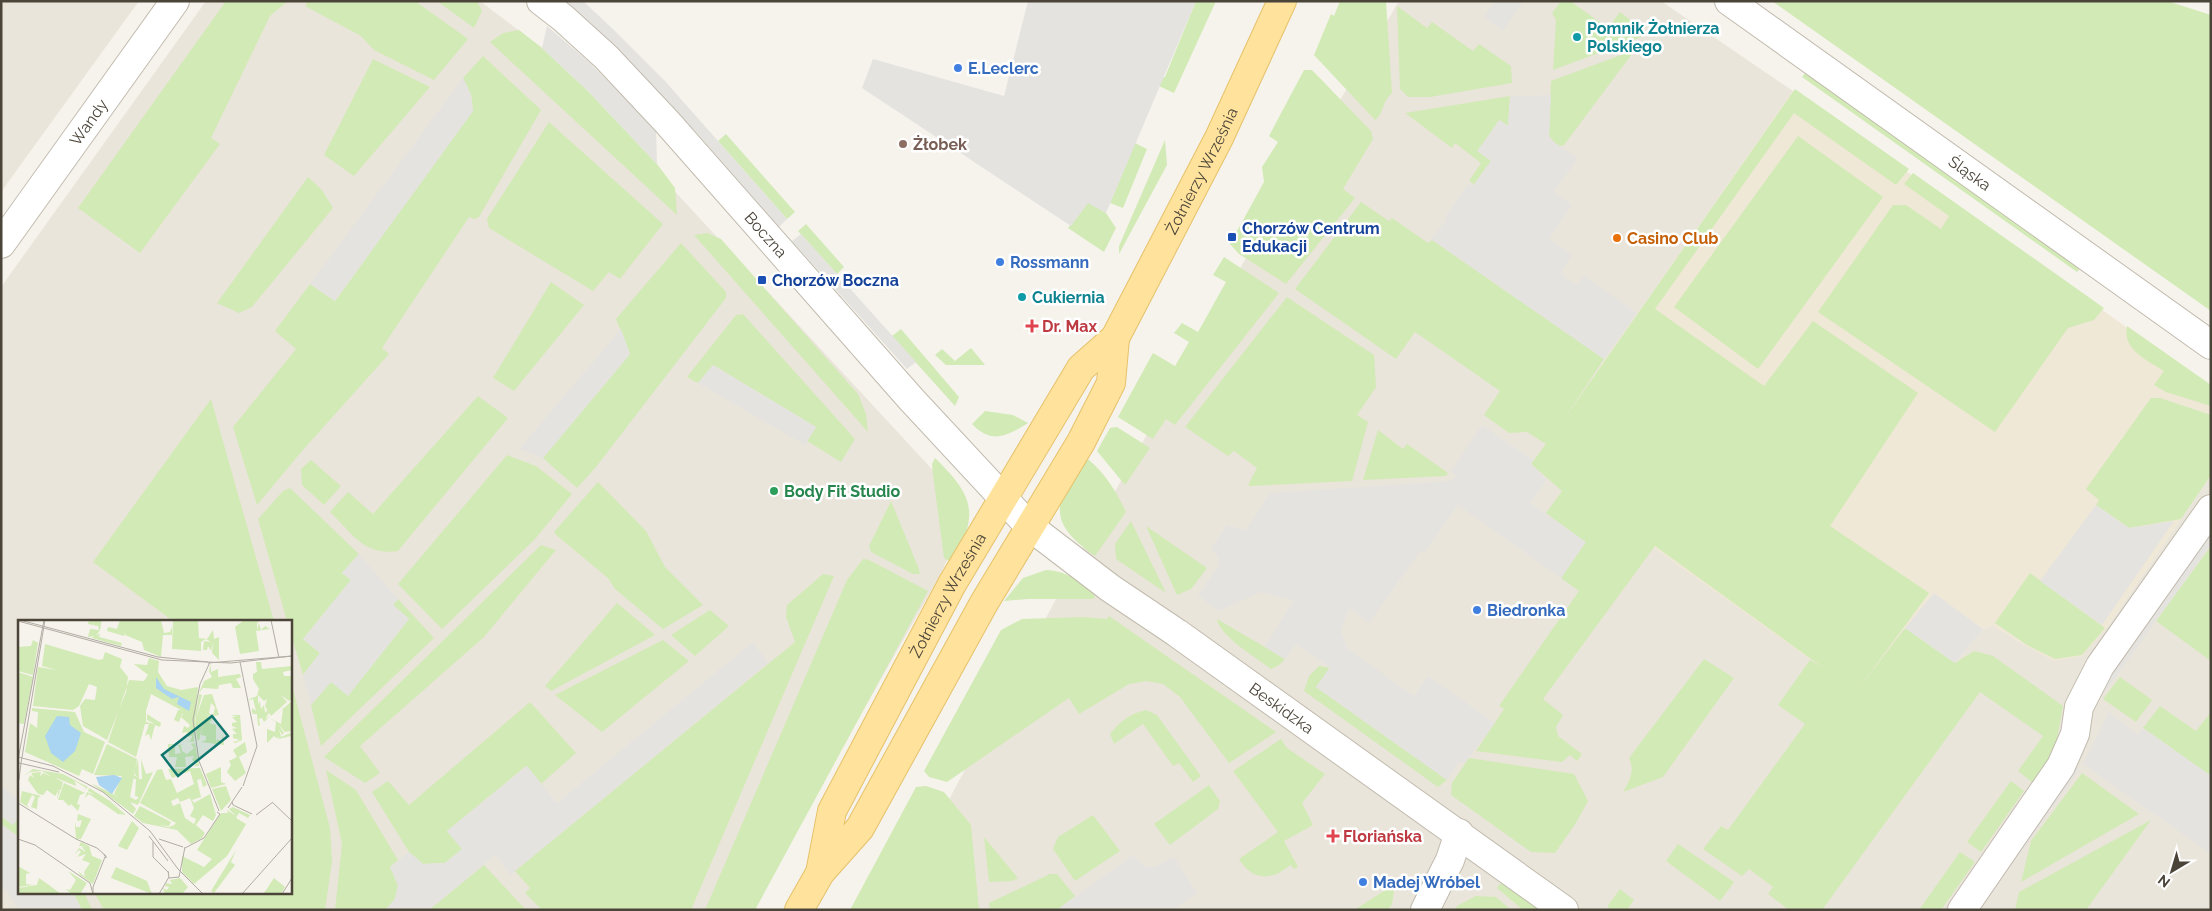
<svg xmlns="http://www.w3.org/2000/svg" width="2212" height="911" font-family="Raleway,sans-serif">
	<style>
		.residential { fill: #eae5da; fill-rule: evenodd }
		.education { fill: #efe8d6 }
		.green { fill: #d2eab5 }
		.parking { fill: #e5e3e0 }
		.lines { fill: none; stroke-linecap: round; stroke-linejoin: round }
		.minor-casing { stroke: #c2bbae; stroke-width: 30 }
		.major-casing { stroke: #e6c16a; stroke-width: 30 }
		.minor { stroke: #fff; stroke-width: 28 }
		.major { stroke: #ffe39c; stroke-width: 28 }
		.culture-dot { fill: #0f9aa8; stroke: #fff; stroke-width: 2 }
		.shop-dot { fill: #3f7fe0; stroke: #fff; stroke-width: 2 }
		.education-dot { fill: #8d6e63; stroke: #fff; stroke-width: 2 }
		.transit-dot { fill: #1a4fb4; stroke: #fff; stroke-width: 2 }
		.food-dot { fill: #e8710a; stroke: #fff; stroke-width: 2 }
		.health-dot { fill: #e0444e; stroke: #fff; stroke-width: 2 }
		.leisure-dot { fill: #2e9e5b; stroke: #fff; stroke-width: 2 }
		.labels { text-anchor: middle; stroke-width: 5; stroke-linejoin: round; paint-order: stroke }
		.culture-label { font-size: 16px; font-weight: bold; fill: #0d838f; stroke: #fff; text-anchor: start }
		.shop-label { font-size: 16px; font-weight: bold; fill: #366cbe; stroke: #fff; text-anchor: start }
		.street-label { font-size: 16px; fill: #4b4439; stroke: #fff }
		.education-label { font-size: 16px; font-weight: bold; fill: #785e54; stroke: #fff; text-anchor: start }
		.transit-label { font-size: 16px; font-weight: bold; fill: #164399; stroke: #fff; text-anchor: start }
		.food-label { font-size: 16px; font-weight: bold; fill: #c56008; stroke: #fff; text-anchor: start }
		.health-label { font-size: 16px; font-weight: bold; fill: #be3a42; stroke: #fff; text-anchor: start }
		.leisure-label { font-size: 16px; font-weight: bold; fill: #27864d; stroke: #fff; text-anchor: start }
		.inset-road { fill: none; stroke: #b2ada4; stroke-width: 1 }
		.view { fill: #0f766e; fill-opacity: 0.15; stroke: #0f766e; stroke-width: 2.5 }
		.inset-edge { fill: none; stroke: #4b4439; stroke-width: 2.5 }
	</style>
	<rect width="100%" height="100%" fill="#f6f3ec"/>
	<!-- residential -->
	<path class="residential" d="M1,1H139L1,192Z
		M206,1H480L542,48L954,493L963,526L940,575L750,910H1V287ZM19,621H290V892H19Z
		M1399,1H1661L1793,91L1534,462L1856,691L1905,628L1955,663L1983,629L1992,625L2026,646L2105,630L2211,475V910H890L1086,543L1242,265Z"/>
	<!-- education -->
	<path class="education" d="M1793,91L2211,387V475L2105,630L2082,656L2054,661L2026,646L1992,625L1983,629L1955,663L1905,628L1856,692L1534,462Z"/>
	<!-- green -->
	<path class="green" d="M226,1H288L270,16L211,138L220,144L140,253L78,208Z
		M308,1H415L468,39L434,80L374,50L361,36L305,6Z
		M437,1H477L482,11L474,28Z
		M1196,1H1216L1174,93L1150,82L1165,77Z
		M1340,1H1386L1392,93C1381,103 1384,114 1375,120L1314,55L1331,14L1334,16Z
		M1561,1H1570L1608,28L1620,12L1645,31L1641,37L1553,70L1556,20L1552,13Z
		M1772,1H2167L2211,15V311Z
		M1397,6L1427,28L1432,22L1473,51L1479,44L1511,66L1512,83L1430,97H1408L1400,89Z
		M519,30L542,48L588,91L657,164L675,188L677,215L490,42L503,33Z
		M1632,51V54L1564,145L1560,146L1551,140L1549,136L1551,81Z
		M483,56L541,110L479,217L474,219L469,217L382,348L389,354L302,451L257,505L233,427L296,349L275,331L310,284L335,301L473,111L471,95L463,78Z
		M373,59L430,87L354,176L324,155Z
		M1304,70H1312L1371,131L1373,139L1343,189L1355,198L1286,284L1239,254L1230,244L1264,182L1262,167L1278,142L1269,136Z
		M1807,71L2081,267L2077,272L1802,77Z
		M1795,89L1909,169L1896,185L1794,113L1655,309L1764,386L1813,321L1918,393L1830,526L1929,593L1856,692L1905,628L1955,663L1974,651L1993,656L2063,706L2055,750L2033,783L2018,771L2043,736L1980,692L1822,910H1789L1768,894L1773,887L1749,869L1742,876L1703,849L1721,826L1728,830L1805,724L1778,705L1810,660L1822,667L1655,546L1543,699L1563,715L1556,727L1558,736L1582,754L1577,761L1570,755L1562,762L1476,751L1504,709L1499,706L1579,591L1561,578L1585,542L1546,513L1562,491L1531,464L1546,444L1527,432L1509,433L1484,415L1500,391L1415,332L1396,359L1295,289L1361,202L1389,221L1392,218L1428,243L1432,240L1604,359L1562,422Z
		M1510,96L1508,126L1499,120L1478,151L1491,161L1474,184L1469,181L1481,163L1455,143L1452,148L1405,113Z
		M549,122L663,224L620,279L609,272L593,291L489,228L487,219Z
		M726,134L795,212L787,219L718,141Z
		M1798,136L1883,197L1758,369L1674,307Z
		M1165,140L1167,165L1119,254V246Z
		M1135,143L1147,149L1123,208L1110,203Z
		M1913,173L2104,308L2094,320L2068,328L1995,432L1818,312L1893,205H1906L1941,229L1949,216L1904,184Z
		M308,177L322,190L333,208L252,307L239,313L217,303Z
		M1088,202L1106,213L1116,228L1104,252L1068,228Z
		M806,224L844,267L837,274L798,231Z
		M707,233L721,239L858,394L866,414L868,432L694,235Z
		M681,243L726,292V298L596,467L577,488L543,458L630,354L616,319Z
		M1224,257L1279,293L1175,425L1166,419L1153,439L1118,417L1153,353L1175,366L1189,342L1174,333L1182,323L1198,332L1226,282L1213,275Z
		M551,282L584,305L514,391L493,378Z
		M1287,297L1374,355L1376,387L1357,415L1368,422L1352,481L1250,486L1248,485L1257,468L1234,451L1228,456L1185,427Z
		M743,314L855,439L841,462L807,441L816,427L713,365L698,383L687,377L736,315Z
		M2127,326L2211,385V406L2166,392L2154,385L2164,371C2147,360 2122,350 2127,326Z
		M901,329L959,397L955,406L892,336Z
		M971,348L985,365H946L935,355L942,349L955,361Z
		M478,396L508,418L398,551C364,556 353,534 330,512L348,492L373,514Z
		M2151,398H2160L2211,415V475L2181,519L2129,528L2096,505L2099,500L2086,489Z
		M211,399L274,621H173L93,562Z
		M985,411L1013,415L1028,423C1006,437 991,444 972,424Z
		M1117,427L1150,448L1125,485L1097,451L1110,428Z
		M1378,430L1403,449L1407,444L1448,473L1446,476L1363,480Z
		M1081,454C1101,467 1116,490 1126,512L1095,556C1044,520 1057,504 1081,454Z
		M507,455L536,466L572,494L535,539L442,629L398,584Z
		M935,458C975,497 979,514 952,563L944,558L933,475L932,464Z
		M311,460L341,486L324,505L302,485L301,469Z
		M598,482L646,531L665,567L703,605L663,629L615,589L608,578L556,535L554,532Z
		M290,488L359,554L342,573L351,580L303,639L320,653L303,675L290,631V621H287L258,519L283,491Z
		M891,501L919,569L920,574H913L871,552L869,546Z
		M1131,521L1166,593L1116,559L1115,544Z
		M1146,526L1207,568L1191,589L1177,595Z
		M541,545L556,550L484,637L360,746L380,773L365,783L324,757Z
		M2211,546V661L2156,621Z
		M863,559L869,560L928,591L755,910H705L847,580Z
		M1046,570C1067,571 1079,581 1095,594L1094,599H1028L1004,601L1023,578Z
		M2030,573L2105,628L2082,655L2055,659L2027,645L1995,623Z
		M823,574L834,576L691,910H542L525,893L530,888L515,871L795,642L786,617L787,605Z
		M398,599L434,638L321,746L311,705L331,682L348,695L409,619L393,605Z
		M617,603L655,635L551,691L545,686Z
		M710,610L729,626L695,656L671,635Z
		M1109,616L1276,732L1229,763L1180,697L1163,684L1147,681L1129,684L1079,714L1069,698L947,782L929,777L924,771L1001,630L1022,619L1083,617L1107,619Z
		M1217,619L1285,659L1279,665L1271,669C1256,657 1220,637 1217,619Z
		M663,640L689,661L602,732L555,695Z
		M1704,659L1734,678L1663,777L1623,792C1630,780 1635,771 1629,758Z
		M1319,666L1331,668L1316,687L1447,780L1438,787L1304,691L1309,676Z
		M2120,677L2152,700L2136,722L2103,699Z
		M290,678L330,828L332,861L325,910H104L94,892H290Z
		M530,702L576,753L541,784L526,766L447,831L462,849L445,863L423,864L409,852L372,792L388,781L409,805Z
		M2160,706L2196,731L2211,712V776L2143,728Z
		M1146,710L1157,715L1201,776L1193,782L1179,763L1173,766L1143,724L1114,744L1110,734C1119,722 1131,713 1146,710Z
		M1281,739L1287,748L1325,774L1302,803L1313,825L1284,841L1298,867L1294,869L1291,865C1286,868 1279,874 1273,875C1258,880 1246,871 1239,859L1278,832L1233,771Z
		M1469,758L1574,774L1588,801L1576,823L1555,853L1531,852L1451,795L1452,783Z
		M326,770L356,790L398,860L390,867L398,885L395,899L385,910H335L342,844Z
		M2082,773L2139,814L2021,882L2031,841Z
		M2011,781L2024,791L1981,852L1967,842Z
		M1209,785L1220,801L1218,809L1170,845L1154,824Z
		M926,786L944,792L971,825L979,910H850L916,787Z
		M1093,815L1120,851L1075,881L1053,849L1058,837Z
		M1,816L13,825L19,818V837L1,824Z
		M2151,820L2086,910H2015L2019,892Z
		M984,837L1018,878L1012,881L989,882Z
		M1678,844L1734,882L1720,901L1666,861Z
		M1960,852L1975,862L1941,910H1919Z
		M484,865L526,910H429Z
		M1050,874H1057L1075,896L1057,910H990L989,903Z
		M1503,880L1544,910H1523L1497,888Z
		M1395,884L1392,904L1388,910H1354Z
		M1620,889L1634,900L1627,910H1609L1608,905Z
		M73,892H84L92,910H82Z
		M1476,896L1496,897L1511,910H1455L1457,906Z"/>
	<!-- parking -->
	<path class="parking" d="M566,1H583L614,30L665,81L787,219L779,227L698,134L635,67Z
		M1028,1H1196L1106,213L1088,203L1071,226L862,88L873,59L1004,96Z
		M1495,1H1523L1503,31L1484,17Z
		M547,26L589,62L656,130L657,164L588,91L542,48Z
		M463,78L471,95L473,111L335,301L310,284Z
		M1551,95L1549,136L1556,144L1578,158L1554,192L1572,205L1549,238L1572,255L1562,270L1564,277L1577,285L1584,276L1637,313L1604,359L1431,239L1447,219L1445,217L1468,184L1473,186L1491,161L1477,151L1500,120L1508,126L1510,96Z
		M801,234L916,362L907,369L792,241Z
		M621,329L630,354L543,458L519,449Z
		M713,365L816,427L805,445L698,383Z
		M1482,425L1533,460L1531,464L1547,480L1530,503L1586,542L1561,578L1458,505L1425,552L1421,550L1369,623L1349,608L1341,631L1347,648L1414,696L1428,676L1495,723L1465,763L1459,762L1447,780L1316,687L1330,667L1296,644L1285,659L1265,647L1293,601L1261,592L1218,611L1198,595L1218,566L1219,559L1211,548L1227,525L1246,530L1270,493L1451,481L1456,476L1451,471Z
		M2096,505L2129,528L2174,521L2102,625L2040,581Z
		M2211,525V544L2105,692L2097,687Z
		M359,554L398,599L393,605L409,619L348,696L331,682L311,705L303,675L320,653L303,639L351,580L342,573Z
		M1934,593L1983,629L1955,663L1905,628Z
		M753,642L768,663L510,875L495,855L429,910H386L395,899L398,885L390,867L409,852L423,864L445,863L462,849L447,831L527,766L557,803Z
		M2109,712L2138,735L2143,728L2211,776V854L2083,764Z
		M2072,765L2079,770L1980,910H1971Z
		M1,786L19,799V818L13,825L1,816Z
		M1,824L19,837V892H73L82,910H19L7,891L1,887Z
		M1133,855L1146,867H1154L1174,857L1197,893L1173,910H1057Z"/>
	<g class="lines">
		<defs>
			<g id="minor">
				<path id="s1" d="M541,1L563,18L606,57L667,122L911,399L1029,526L1110,588L1177,633L1564,910"/>
				<path id="s2" d="M1729,1L2211,345"/>
				<path id="s3" d="M1,244L175,1"/>
				<path d="M1425,910L1450,860L1459,833"/>
				<path d="M1962,910L2061,766L2075,734L2079,707L2100,666L2211,509"/>
			</g>
			<g id="major">
				<path id="s4" d="M820,873L832,811L952,584L1081,368L1115,338L1219,138L1282,1"/>
				<path d="M799,910L820,873L860,828L984,603L1081,442L1111,383L1115,338"/>
			</g>
		</defs>
		<!-- minor casing -->
		<use href="#minor" class="minor-casing"/>
		<!-- major casing -->
		<use href="#major" class="major-casing"/>
		<!-- minor -->
		<use href="#minor" class="minor"/>
		<!-- major -->
		<use href="#major" class="major"/>
	</g>
	<!-- markers -->
	<g class="culture-dot">
		<circle cx="1577" cy="37" r="5"/>
		<circle cx="1022" cy="297" r="5"/>
	</g>
	<g class="shop-dot">
		<circle cx="958" cy="68" r="5"/>
		<circle cx="1000" cy="262" r="5"/>
		<circle cx="1477" cy="610" r="5"/>
		<circle cx="1363" cy="882" r="5"/>
	</g>
	<circle class="education-dot" cx="903" cy="144" r="5"/>
	<g class="transit-dot">
		<rect x="1227" y="232" width="10" height="10" rx="2.5"/>
		<rect x="757" y="275" width="10" height="10" rx="2.5"/>
	</g>
	<circle class="food-dot" cx="1617" cy="238" r="5"/>
	<g class="health-dot">
		<path d="M1029.5 318.5h5v5h5v5h-5v5h-5v-5h-5v-5h5z"/>
		<path d="M1330.5 828.5h5v5h5v5h-5v5h-5v-5h-5v-5h5z"/>
	</g>
	<circle class="leisure-dot" cx="774" cy="491" r="5"/>
	<g class="labels">
		<!-- culture labels -->
		<g class="culture-label">
			<text x="1587" y="34">Pomnik Żołnierza<tspan x="1587" dy="18">Polskiego</tspan></text>
			<text x="1032" y="303">Cukiernia</text>
		</g>
		<!-- shop labels -->
		<g class="shop-label">
			<text x="968" y="74">E.Leclerc</text>
			<text x="1010" y="268">Rossmann</text>
			<text x="1487" y="616">Biedronka</text>
			<text x="1373" y="888">Madej Wróbel</text>
		</g>
		<!-- street labels -->
		<g class="street-label">
			<text dy="6" stroke="none"><textPath href="#s3" startOffset="150">Wandy</textPath></text>
			<text dy="6" stroke="none"><textPath href="#s4" startOffset="805">Żołnierzy Września</textPath></text>
			<text dy="6" stroke="none"><textPath href="#s2" startOffset="296">Śląska</textPath></text>
			<text dy="6" stroke="none"><textPath href="#s1" startOffset="325">Boczna</textPath></text>
			<text dy="6" stroke="none"><textPath href="#s4" startOffset="308">Żołnierzy Września</textPath></text>
			<text dy="6" stroke="none"><textPath href="#s1" startOffset="1029">Beskidzka</textPath></text>
		</g>
		<!-- education labels -->
		<g class="education-label">
			<text x="913" y="150">Żłobek</text>
		</g>
		<!-- transit labels -->
		<g class="transit-label">
			<text x="1242" y="234">Chorzów Centrum<tspan x="1242" dy="18">Edukacji</tspan></text>
			<text x="772" y="286">Chorzów Boczna</text>
		</g>
		<!-- food labels -->
		<g class="food-label">
			<text x="1627" y="244">Casino Club</text>
		</g>
		<!-- health labels -->
		<g class="health-label">
			<text x="1042" y="332">Dr. Max</text>
			<text x="1343" y="842">Floriańska</text>
		</g>
		<!-- leisure labels -->
		<g class="leisure-label">
			<text x="784" y="497">Body Fit Studio</text>
		</g>
	</g>
	<!-- overview -->
	<g transform="translate(18 620)">
		<rect width="274" height="274" fill="#f6f3ec"/>
		<path d="M71,0H84L82,10L78,16L82,13L81,17L104,23L103,26L74,18L76,16L70,17L72,9L81,10L80,6L70,4ZM102,0H143L146,13L152,12L154,7V15H145L143,37L126,30L124,22L107,15V12L106,16L89,11L90,7L99,9ZM155,0H180L181,18L189,19L195,10L196,19L201,17V40L194,33L195,22L193,31L190,26L189,30H185L186,21L193,22L188,19L183,22V31L154,29ZM226,0H243L239,3V10L241,3L243,10L247,6L252,9L238,11L241,31L222,34L217,7ZM15,20L20,23L15,55L0,51V27L13,26ZM27,24L81,40L85,39L87,32L104,39L102,47L110,57L108,72L89,120L65,106L62,86L67,79L77,80L79,67L71,64L61,86L55,90L15,86L20,47L39,50L24,46ZM131,38L141,41L140,52L149,66L163,70L180,67L176,122L166,121H172L175,115L171,117L169,112L164,113L166,106L170,108L172,105L163,97L165,94H164L161,102L156,100L160,90H163L133,74L128,91V102L137,104L129,100V94L143,103L142,107L137,105L133,120L131,114L127,116L131,104H127L118,137L90,122L111,60L126,61L130,55L116,44L129,45ZM238,42H243L244,49L274,46V50L265,52L266,56H274V79L271,81L263,75L269,82L253,96L247,86L249,79L246,81L240,75V84L242,81L243,89L246,85L247,93L249,90L251,93L247,99L252,96L246,102L244,98L241,99L242,105L240,106L239,94H235L234,92V88L238,91L235,79L231,80L233,87L231,79L239,76L241,69L235,59V54L239,52ZM193,44V52L200,49V57L222,54L223,57L218,59L223,68H215L213,63L201,65L200,69L185,68L181,73L186,61L194,57L191,51ZM0,52L15,57L6,104L0,103ZM181,74L184,75L178,98L186,75L194,74L201,95L195,96L197,87L193,83L191,93L194,95L189,96L194,98H201H196L191,103L198,105V123L199,119L204,122L205,113L206,125L183,122L188,120V116L183,115L185,102L181,121L179,119L177,100ZM274,81V111L267,112L260,104L266,113L264,115L261,109L263,117L272,113L273,114L274,118L273,116L261,119V115L260,119L256,116L249,123V109L257,112L258,102L252,98L263,104L265,89L255,97ZM14,88L57,92L66,112L87,122L75,154L64,149L61,156L7,132L12,103L19,108L20,92L14,91ZM213,95H222L224,120L217,123L215,122L222,120L215,118V114H219L214,109L219,108L214,106V103L219,102L214,97H219ZM227,122L229,132L221,137L228,153L217,161L209,152L213,145L211,141L219,137L215,130ZM177,123L181,146H176L179,143L174,140L176,136L167,137L168,147H157L159,137H151L150,124H157L151,126H157V134L163,133L160,125L168,124L163,125L164,131L169,134L176,128L173,124ZM89,124L119,139L112,177L118,180L121,177L117,176L118,159H115L116,155L120,158L116,153L120,139L121,159H124L123,139L128,154L135,152L120,185L112,182L118,189L115,194L73,163L101,177L96,174L104,156L76,155ZM203,147V162L208,164L193,168L188,154ZM182,148L189,165L185,167L183,159L179,160L183,177L174,180L176,183L192,174L198,195L195,201L185,195L178,205L187,213L184,218L173,224L159,210L125,203L116,196L122,186L153,202L151,206L140,205L151,207L156,205L158,203L122,183L139,150L144,149L148,160L153,159L159,173L176,164L172,151L154,158L150,149ZM160,178L162,182L172,178L176,188L172,196L178,199L176,204L167,198L162,183L155,186L153,181ZM15,149L45,154L70,167L66,171L68,168L57,161L58,166L36,157L45,162L43,170H39L42,171L39,179L40,171L37,176L29,170L25,175L20,174L10,160L12,155L16,158L13,153L23,152L22,157L25,153L34,157L24,151L12,152L5,156ZM46,163L67,173L62,175L59,184L62,185L60,191L53,184L51,186L45,180H40ZM208,166L213,180L203,191L194,169ZM71,168L92,181L108,195L100,194L71,174L67,178L69,172L77,175L70,171ZM4,171L23,176L20,178L19,189L13,187L17,177L14,175L9,185L11,188L2,182ZM215,187L232,195L230,198L221,193L218,198L228,204L233,196L209,236L176,264L164,252V236L186,247L194,239L179,230L203,193H210L209,190L218,196L211,189ZM60,194L73,199L63,219H58L57,206L58,202V207H62L64,200L59,201ZM114,201L121,208L109,230L100,226ZM63,222L71,226L74,236L84,240L75,264L72,262L76,259L72,262L62,255L60,251L67,257L66,252L72,243L64,240L68,234L59,237L63,232L61,230L56,235L61,228L68,232L64,227H70L61,226ZM218,230L213,242L217,245L196,273L193,271ZM0,246L12,253L8,254V264L15,265L0,267ZM98,247L129,261L134,274L93,258ZM50,251L69,263L62,274H54L47,269L52,270L58,260ZM21,258L31,265L43,274H0V268L19,265ZM162,258L170,267L164,274H147L145,268L149,270L151,267L147,266L148,263L154,264L152,260ZM256,258L267,267L263,274H240L246,273Z" fill="#d2eab5" fill-rule="evenodd"/>
		<path d="M138,57L146,69L173,82L171,91L159,84L161,77L154,79L138,68ZM39,96L51,97L52,105L63,113L57,131L45,142L33,133L27,116ZM96,155L104,158L94,174L81,165L78,157Z" fill="#a9d4f2"/>
		<path class="inset-road" d="M2,0L140,37L190,42M253,0L261,38M0,1L144,40L213,43L274,36M192,42L182,64L175,100L181,141L201,191M222,42L239,126L225,166M190,43L274,36M0,137L35,146L85,172L132,211L160,249L185,274M0,140L26,0M1,143L41,152M3,143L27,0M0,158V184M0,160V184M1,160L3,143M214,182L215,185L234,194M0,183L58,219L79,228L88,236V238L86,234M255,183L274,201M210,188L224,167M238,195L255,182M131,216L150,241M0,219L17,225L72,263L75,274M141,219L165,227M135,222V237L151,253M167,228L186,218L202,194L199,192M150,251L151,258L161,257L167,227M75,274V267L87,237M141,274L151,257M224,274L274,218M264,274L274,258"/>
		<path class="view" d="M194,96L210,116L160,156L144,135Z"/>
		<rect width="274" height="274" class="inset-edge"/>
	</g>
	<!-- border -->
	<rect width="2212" height="911" fill="none" stroke="#4b4439" stroke-width="5"/>
	<!-- north arrow -->
	<g transform="translate(2172 871) rotate(218)" stroke="#ffffff" stroke-width="4" paint-order="stroke">
	<path d="M0-4L9 19L0 12L-9 19Z" fill="#4b4439"/>
	<text y="-8" font-size="14" font-weight="bold" text-anchor="middle" fill="#4b4439">N</text>
	</g>
</svg>
